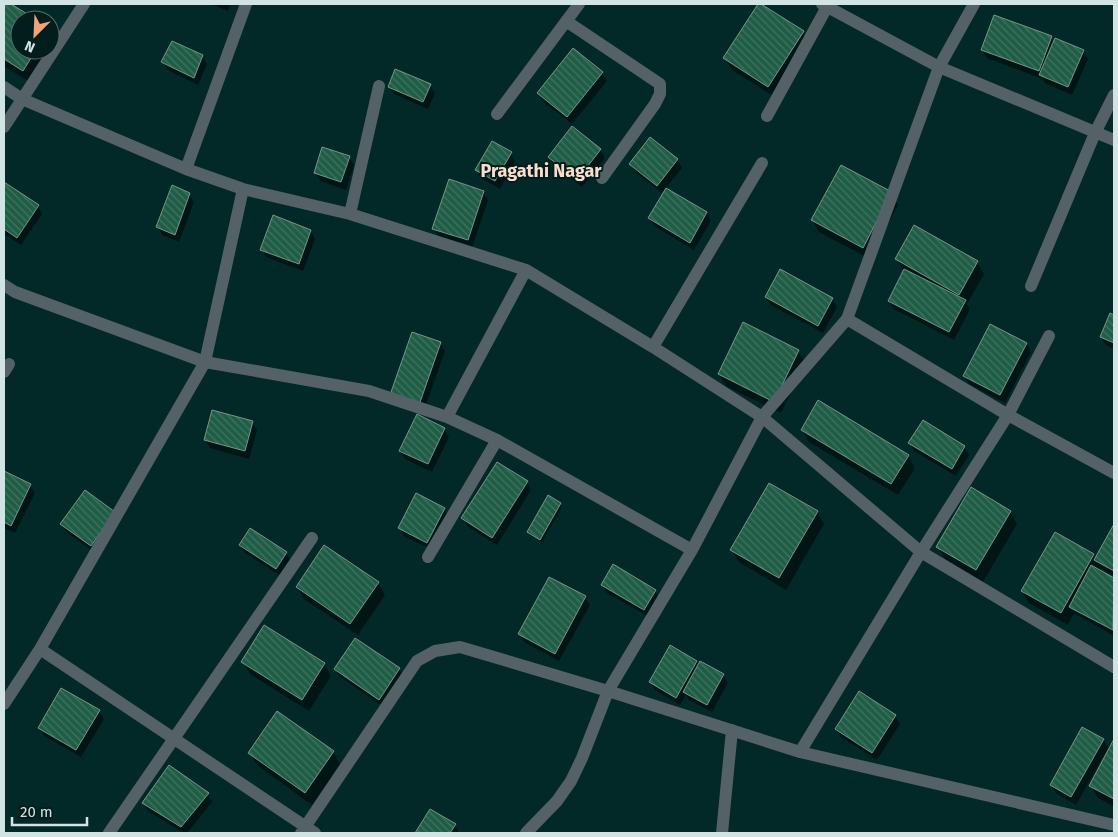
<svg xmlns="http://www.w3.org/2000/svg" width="1118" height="837" font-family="'Fira Sans',sans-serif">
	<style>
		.shadow { fill: #0007 }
		.building { fill: url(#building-back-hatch); stroke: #779688 }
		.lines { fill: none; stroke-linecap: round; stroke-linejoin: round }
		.minor { stroke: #546166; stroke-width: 12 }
		.labels { text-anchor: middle; stroke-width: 4; stroke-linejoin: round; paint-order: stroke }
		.neighbourhood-label { font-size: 18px; font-weight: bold; fill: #fbddcd; stroke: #031d1d }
	</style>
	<defs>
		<pattern id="building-back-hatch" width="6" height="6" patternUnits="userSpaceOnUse" patternTransform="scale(1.25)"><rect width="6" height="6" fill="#205d47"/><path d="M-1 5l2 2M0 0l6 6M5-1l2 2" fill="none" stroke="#3f7461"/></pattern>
	</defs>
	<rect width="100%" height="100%" fill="#032828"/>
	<!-- shadow -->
	<path class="shadow" d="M4,4H9L35,20H20V50H50V31L56,41L30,82L4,66Z
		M211,4H231L228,11Z
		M803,32L810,44L776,98L732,70L725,58Z
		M1051,37L1054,43L1083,51L1088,59L1072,95L1045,83L1043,79L987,58L982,50Z
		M202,56L207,64L198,85L168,70L163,62Z
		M602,73L607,81L572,124L543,102L538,94Z
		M430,85L435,93L428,109L394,94L389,86Z
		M572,128L600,150L605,158L582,187L554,165L549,157Z
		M511,153L515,161L500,189L481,178L477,170Z
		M349,157L354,165L346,190L320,181L315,173Z
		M677,160L682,168L662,193L635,172L630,164Z
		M4,184L38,206L42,214L21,245L4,234Z
		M667,190L707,213L711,221L694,250L654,226L650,218Z
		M483,192L488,200L472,248L438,237L434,229Z
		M891,193L898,205L870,259L819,232L812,220Z
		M189,194L194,202L179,242L162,235L158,227Z
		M311,231L315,239L303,271L266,257L262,249Z
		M897,259L977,262L984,274L967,304L970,309L954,340L894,309L889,301L904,272Z
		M766,297L832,299L837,307L823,333L771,305Z
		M1110,315L1114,316V349L1106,345L1101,337Z
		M440,343L445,351L423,413L396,403Z
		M1027,344L1031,352L1005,403L969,384L964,376Z
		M798,351L805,363L781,413L726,386L719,374Z
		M252,422L257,430L249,459L210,448L205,440Z
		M444,429L449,437L432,472L405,459L400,451Z
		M802,430L908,456L915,468L898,495L809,442Z
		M910,443L964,447L969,455L956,476L914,451Z
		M4,472L30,485L35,493L15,533L4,528Z
		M527,482L531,490L497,545L468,527L463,518Z
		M560,504L562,507L542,542L531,536L529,532Z
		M444,509L449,517L432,550L404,536L400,528Z
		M817,512L824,524L786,590L739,562L732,550Z
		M1010,512L1017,524L983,582L945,559L938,547Z
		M114,513L95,553L66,532L62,524Z
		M1114,527V576L1100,568L1098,571L1114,579V636L1074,613L1068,625L1029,603L1022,591L1055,533L1093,555L1096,559Z
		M240,545L286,553L291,561L281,576L245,553Z
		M378,583L385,595L358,635L304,599L297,587Z
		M602,585L655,591L660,599L649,617L607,593Z
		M585,597L590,605L559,661L524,642L520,634Z
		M355,639L399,669L404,677L384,707L340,677L335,669Z
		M243,662L324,664L331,676L309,711L250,674Z
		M697,662L699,665L723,675L728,683L712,712L689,700L686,695L680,705L655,690L650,682Z
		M99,711L104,719L81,757L44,736L40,728Z
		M277,713L333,752L340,764L312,805L257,765L250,753Z
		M895,716L900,724L877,760L841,737L836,729Z
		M1103,740L1108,748L1076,805L1056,793L1051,785Z
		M1114,742V807L1098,798L1091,786Z
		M208,794L212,802L187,833H184L148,811L144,803Z
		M430,811L455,825L459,833H417Z"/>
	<!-- building -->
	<path class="building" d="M4,4H11L37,20H20V50H36L23,71L4,59Z
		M758,4H761L804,31L768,87L723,58Z
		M994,15L1052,36L1039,71L981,50Z
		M1055,38L1084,50L1068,87L1039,75Z
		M172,41L203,55L194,78L161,62Z
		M573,48L603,72L567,117L537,93Z
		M395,69L431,84L423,102L388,87Z
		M572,126L601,149L577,180L548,157Z
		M650,137L678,159L657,186L629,164Z
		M492,141L512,152L495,181L475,170Z
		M322,147L350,156L341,182L314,173Z
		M841,165L892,192L863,248L811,220Z
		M449,179L484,191L468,240L432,229Z
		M4,182L39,205L17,238L4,229Z
		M172,185L190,193L175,235L156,227Z
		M666,188L707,212L690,243L648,218Z
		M273,215L311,230L299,264L260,250Z
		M914,225L978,261L959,295L895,259Z
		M780,269L833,298L818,326L765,297Z
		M904,269L966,300L949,332L888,301Z
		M1110,313L1114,315V343L1100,337Z
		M743,322L799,350L774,402L718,374Z
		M990,324L1027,343L1000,395L963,376Z
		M412,332L441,342L419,405L390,395Z
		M818,400L909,455L891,484L801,430Z
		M212,410L253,421L245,451L204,440Z
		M417,414L445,428L428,464L399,451Z
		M923,420L965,446L952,469L908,443Z
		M497,462L528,481L492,538L461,518Z
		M4,471L31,484L11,526L4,522Z
		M769,483L818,511L779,578L730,550Z
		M971,487L1011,511L976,570L936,547Z
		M85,490L115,512L91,546L60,524Z
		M416,493L445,508L427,543L398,528Z
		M548,495L561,503L540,540L527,532Z
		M1114,524V571L1094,560Z
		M250,528L287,552L276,569L239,545Z
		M1055,532L1094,554L1061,613L1021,591Z
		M324,545L379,582L350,624L296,587Z
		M613,564L656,590L644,610L601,585Z
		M1091,565L1114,578L1113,630L1069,607Z
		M549,577L586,596L555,654L518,634Z
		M264,625L325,663L302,700L241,662Z
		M355,638L400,668L379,700L334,669Z
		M670,645L697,661L676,698L649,682Z
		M700,661L724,674L707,705L683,692Z
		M61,688L100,710L76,750L38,728Z
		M859,691L896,715L872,753L835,729Z
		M277,711L334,751L305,793L248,753Z
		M1082,727L1104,739L1071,797L1050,785Z
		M1114,739V799L1089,786Z
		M169,765L209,793L181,827L142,803Z
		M430,809L456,824L450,833H415Z"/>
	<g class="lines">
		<!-- minor -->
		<path class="minor" d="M822,4L939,67L1114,140
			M566,21L660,84V94L655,104L602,178
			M4,87L22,99L186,169L243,189L350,214L526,270L653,347L762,417L921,552L1114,667
			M497,114L579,4
			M767,116L827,7
			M4,127L84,4
			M186,169L246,4
			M350,214L379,86
			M526,270L447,417L497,440L692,550
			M4,285L15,292L205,362L369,391L447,417
			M1031,286L1095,133L1114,95
			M847,319L1008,415L1114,473
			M653,347L762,163
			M4,372L9,364
			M428,557L497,440
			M40,649L315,833
			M4,704L40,649L205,362L243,189
			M800,752L921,552L1008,415L1049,336
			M109,833L312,538
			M301,833L417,661L435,651L460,647L608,691L800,752L1114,825
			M526,833L557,801L571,781L582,758L608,691L692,550L762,417L847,319L939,67L974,4
			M722,833L732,730"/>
	</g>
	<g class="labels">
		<!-- neighbourhood labels -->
		<g class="neighbourhood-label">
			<text x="541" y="177">Pragathi Nagar</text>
		</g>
	</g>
	<!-- border -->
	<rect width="1118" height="837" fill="none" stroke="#d1e4e3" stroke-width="10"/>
	<!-- north arrow -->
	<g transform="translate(35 35) rotate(204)"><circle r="24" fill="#031d1d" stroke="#556d6c"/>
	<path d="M0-4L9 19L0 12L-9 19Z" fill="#efa377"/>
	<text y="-8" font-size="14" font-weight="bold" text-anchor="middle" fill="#d1e4e3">N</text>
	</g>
	<!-- scale -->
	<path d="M12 817v8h75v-8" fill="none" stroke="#d1e4e3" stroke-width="2.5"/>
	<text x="20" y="817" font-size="15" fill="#d1e4e3" stroke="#031d1d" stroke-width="4" paint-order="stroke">20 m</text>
</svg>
